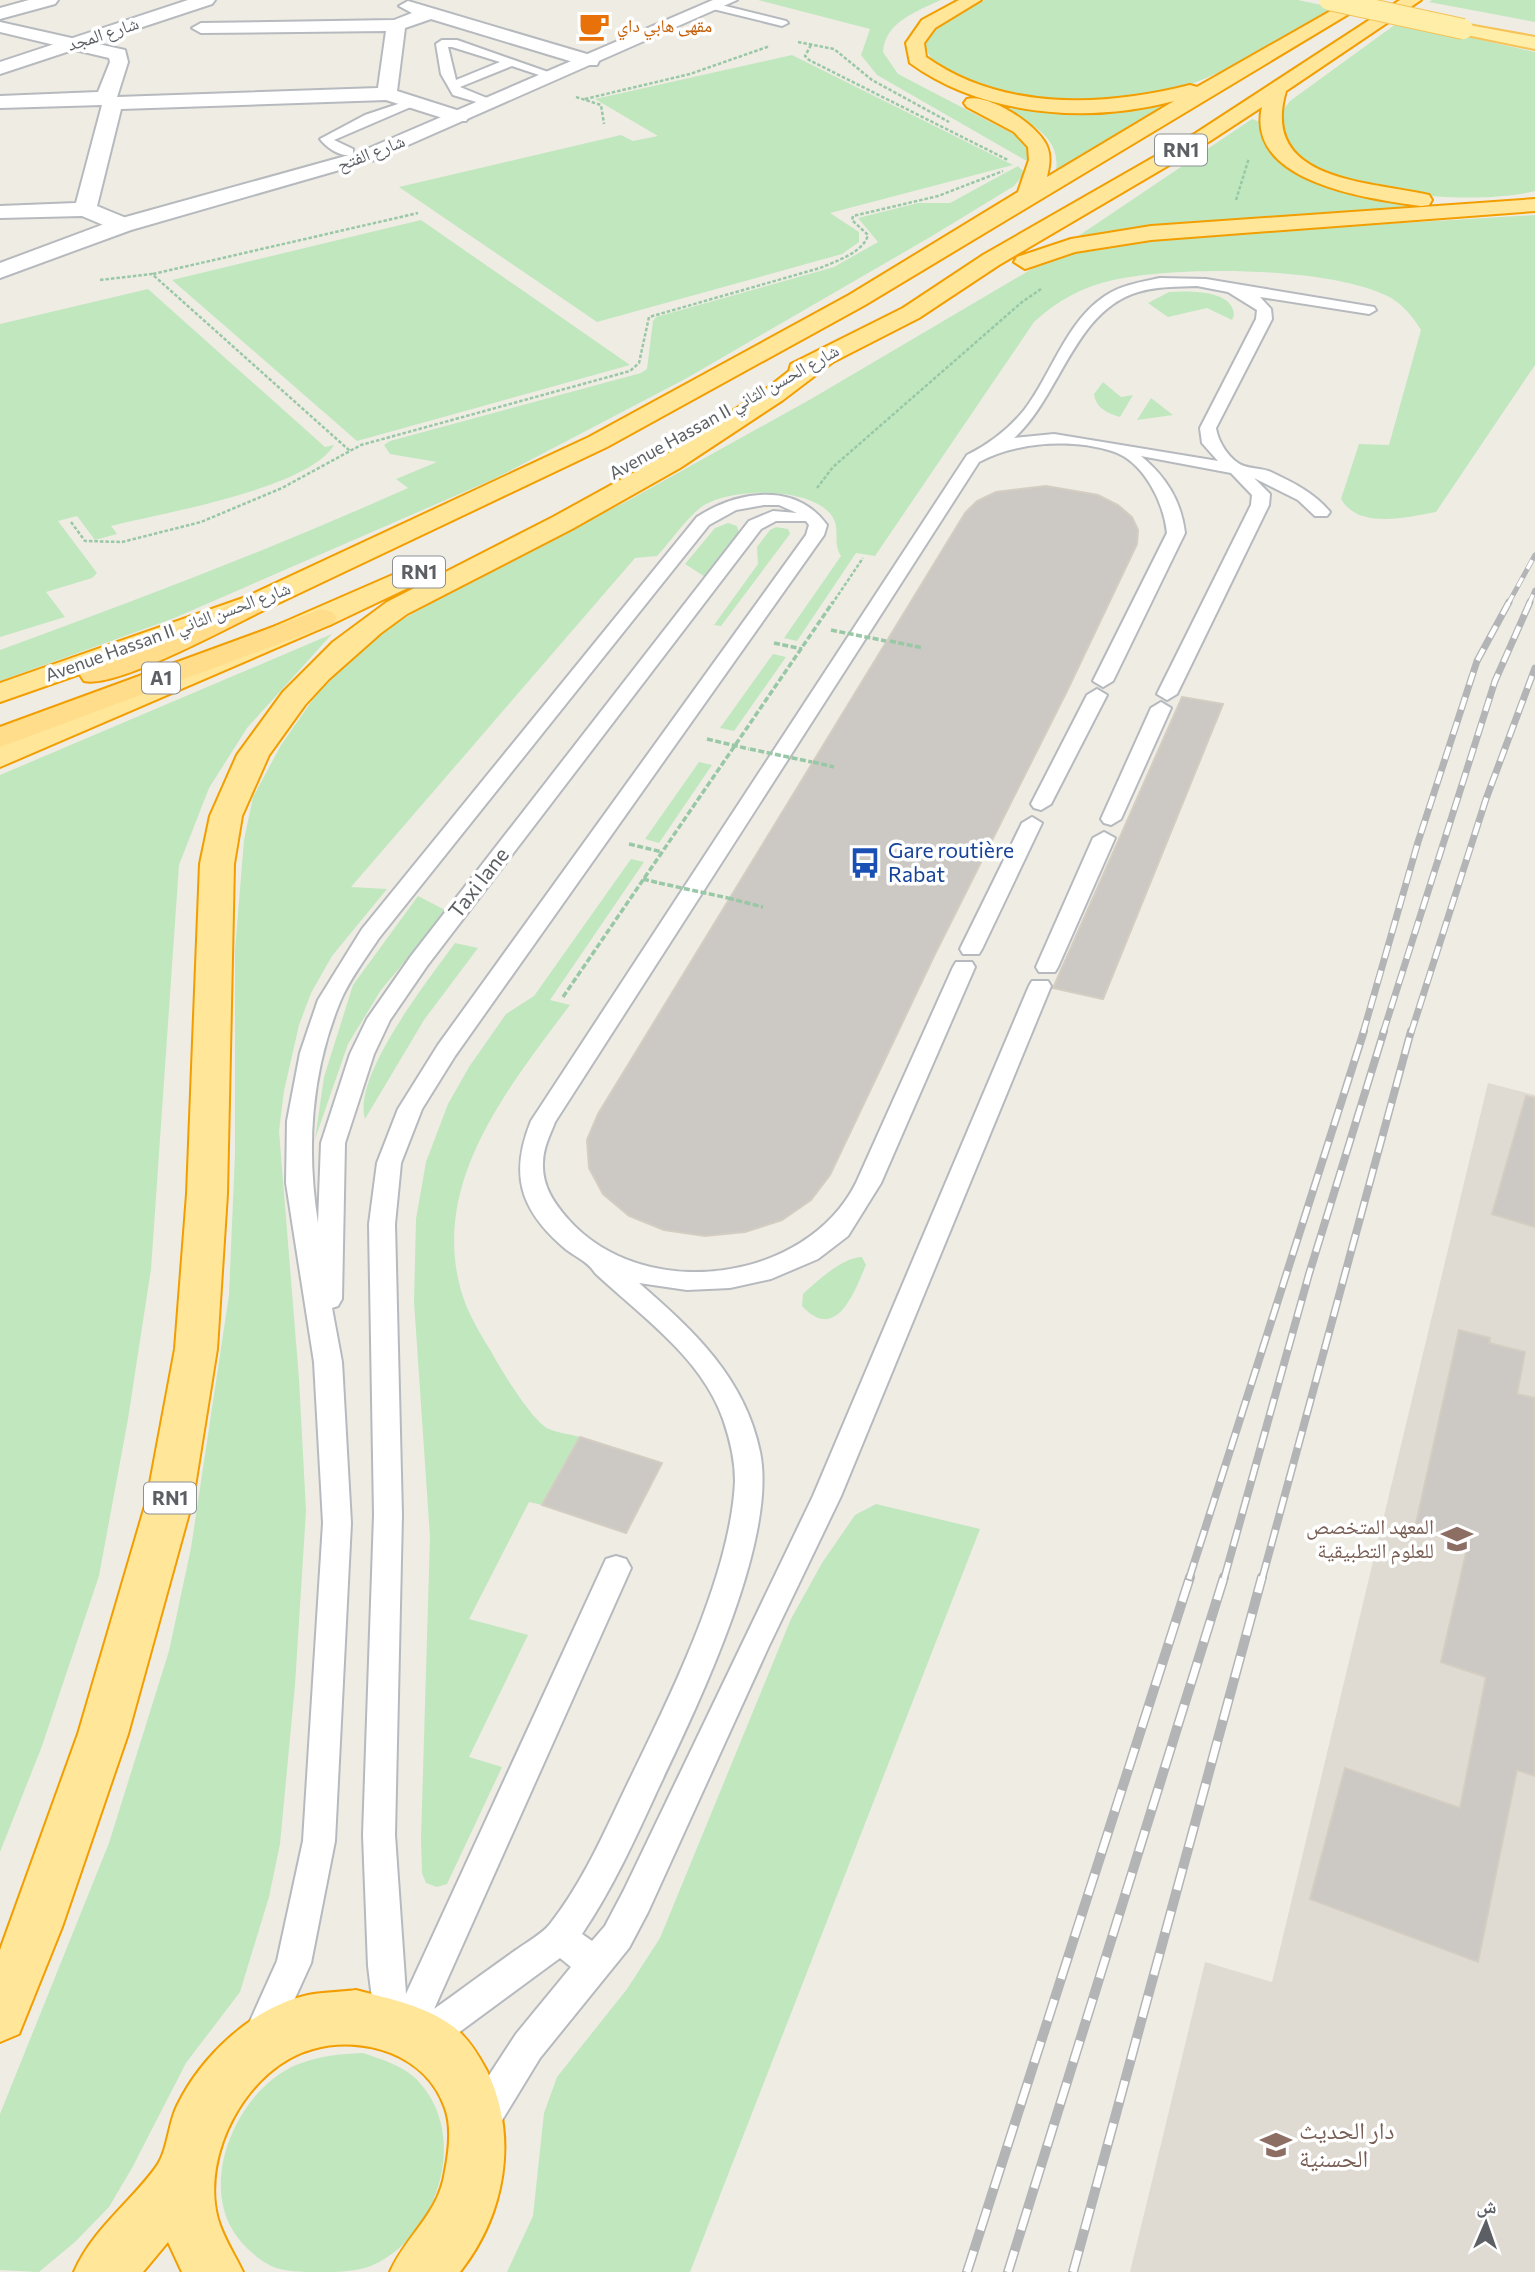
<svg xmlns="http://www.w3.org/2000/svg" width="1535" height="2272" font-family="Commissioner,'Noto Naskh Arabic',sans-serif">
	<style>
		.education { fill: #dfdbd2 }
		.green { fill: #c1e7bf }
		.building { fill: #ccc8c3; stroke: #d4cdc2; stroke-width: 2 }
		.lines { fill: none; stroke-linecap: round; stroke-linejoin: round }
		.service-casing { stroke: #b6babe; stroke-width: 4 }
		.minor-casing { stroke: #b6babe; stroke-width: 4 }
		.tertiary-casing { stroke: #b6babe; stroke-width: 4 }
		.secondary-casing { stroke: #b7bbc0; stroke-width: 4 }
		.primary-casing { stroke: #f5c357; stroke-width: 4 }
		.trunk-casing { stroke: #f29e00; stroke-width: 4 }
		.motorway-casing { stroke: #f29e00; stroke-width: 4 }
		.path-far1 { stroke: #98c8a5; stroke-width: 2.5; stroke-dasharray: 3.5 2; stroke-linecap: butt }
		.path { stroke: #98c8a5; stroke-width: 3.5; stroke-dasharray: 6 2.5; stroke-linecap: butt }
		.service { fill: #fff; fill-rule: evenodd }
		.minor { fill: #fff; fill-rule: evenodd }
		.tertiary { fill: #fff; fill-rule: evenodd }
		.secondary { fill: #fff; fill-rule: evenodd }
		.primary { fill: #ffeea8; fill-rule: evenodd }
		.trunk { fill: #ffe699; fill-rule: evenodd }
		.motorway { fill: #ffdd8a; fill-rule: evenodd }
		.rail-far3-casing { stroke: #b3b4b5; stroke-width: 5 }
		.rail-far2-casing { stroke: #b3b4b5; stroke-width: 7 }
		.rail-far1-casing { stroke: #b3b4b5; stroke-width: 8 }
		.rail-casing { stroke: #b3b4b5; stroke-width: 10 }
		.rail-far3 { stroke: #fff; stroke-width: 3.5; stroke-dasharray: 10; stroke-linecap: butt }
		.rail-far2 { stroke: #fff; stroke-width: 4.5; stroke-dasharray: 13; stroke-linecap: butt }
		.rail-far1 { stroke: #fff; stroke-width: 5; stroke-dasharray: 17; stroke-linecap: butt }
		.rail { stroke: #fff; stroke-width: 7; stroke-dasharray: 22; stroke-linecap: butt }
		.primary-bridge-casing { stroke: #f5c357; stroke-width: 22; stroke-linecap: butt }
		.path-bridge { stroke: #98c8a5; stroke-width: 3.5; stroke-dasharray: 6 2.5; stroke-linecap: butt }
		.primary-bridge { stroke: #ffeea8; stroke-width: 20 }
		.labels { text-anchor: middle; stroke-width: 7; stroke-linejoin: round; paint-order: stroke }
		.far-food-label { font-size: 18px; fill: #c56008; stroke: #fff; text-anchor: start }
		.far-street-label { font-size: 18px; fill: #5c6065; stroke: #fff }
		.shield { fill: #fff; stroke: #8d9093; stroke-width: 2 }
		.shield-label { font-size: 19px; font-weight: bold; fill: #5c6065 }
		.transit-label { font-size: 21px; fill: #164399; stroke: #fff; text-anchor: start }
		.street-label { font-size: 21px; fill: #5c6065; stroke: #fff }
		.education-label { font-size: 21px; fill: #785e54; stroke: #fff; text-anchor: end }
		.near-education-label { font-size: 24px; fill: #785e54; stroke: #fff; text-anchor: start }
	</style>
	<rect width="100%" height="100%" fill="#efece4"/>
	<!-- education -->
	<path class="education" d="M1488,1083L1535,1095V2272H1130L1205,1962L1272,1982Z"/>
	<!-- green -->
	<path class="green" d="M758,0H941C917,11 885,22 883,52L898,74L1015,135L1031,150L1033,162L1025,160L877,75L861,55L870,29Z
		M985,0H1298L1336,8C1291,32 1246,62 1199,81C1129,109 1049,105 978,85C955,79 927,67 925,41C941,20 962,11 985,0Z
		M1432,0H1535V22L1429,2Z
		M1400,21L1535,52V191C1474,206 1302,199 1279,126L1283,110L1290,101Z
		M792,55L1013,165L830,213L859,232V242L842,254L597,322L399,187L621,135L633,141L658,136L595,99Z
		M983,98L1012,103L1178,100L1056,170C1062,129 1013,116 983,102Z
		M1252,119L1260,122C1264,134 1266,148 1274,157C1302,188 1388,197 1428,209L1071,241Z
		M1018,166L1025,173L1014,186L932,236L687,378L494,479L172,619L0,681V650C138,600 274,548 408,488L396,479L437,462L390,454L384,445L390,441L641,373L647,369L653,321L656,317L834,267L878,242L858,218L918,203H950Z
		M1535,215V365L1436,512C1407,517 1359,530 1341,499L1359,444L1389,445L1421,330C1410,312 1398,299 1378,292C1316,267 1178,266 1113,280C1082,287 1057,301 1034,322L875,556L856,553L797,641L784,638L841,556C832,543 841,529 832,516C811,486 727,487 700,508C684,521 671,541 657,556L635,558L351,887L387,889L332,956L311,993L299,1025L284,1091L279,1131L299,1379L306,1511L295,1685L280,1844L269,1897L240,1992L186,2063L132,2168L109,2207L75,2242L39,2272L0,2270V2114L109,1843L169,1651L191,1548L229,1295L235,1153V950L244,840L253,797L281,745L316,695L352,658L393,625L446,594L631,499L811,399L1047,260L1095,248L1156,238Z
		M421,220L630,365L357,441L172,280Z
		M148,289L325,447L334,445C308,489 161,513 111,526L117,534L95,540L77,516L58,521L97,573L92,578L46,592L65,617L0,637V324Z
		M1169,292C1187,291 1233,289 1234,315L1232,320L1207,308L1168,317L1148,303Z
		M1103,382L1121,397L1133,395L1120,417C1107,413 1096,408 1094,394Z
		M1151,398L1173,415L1137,420Z
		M728,523L737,526L739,533L707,578L685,564L715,528Z
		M776,527L788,529L790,534L721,626L714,625L758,564L757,547L770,530Z
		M332,634L247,728L209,788L179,865L151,1269L128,1419L99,1576L42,1746L0,1852V775Z
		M773,654L786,657L734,731L720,728Z
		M699,762L712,765L659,843L645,839Z
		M631,859L644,862L550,1000L570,1005C508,1088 427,1185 463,1297C470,1317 481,1335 492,1353C501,1370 533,1422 549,1429C558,1433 570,1434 580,1437L542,1505L529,1502L469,1619L528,1635L469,1757L502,1767L447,1884L437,1887L426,1883L422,1873L421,1839L430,1537L414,1302L416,1219L426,1162L448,1104L469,1067L506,1014L534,996Z
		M418,896L447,911L381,990L348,1044L315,1139L324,1077L353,985Z
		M455,943L478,948L424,1020L365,1119C352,1076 429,979 455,943Z
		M862,1257L866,1265C855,1290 837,1344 802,1306L803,1294C817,1281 843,1257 862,1257Z
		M876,1504L980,1529L690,2272H507L533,2216L544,2113L557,2077L627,1989L660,1938L791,1619L822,1563L855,1515Z
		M363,2053C383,2060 405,2066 419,2082C470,2137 437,2238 371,2266C354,2272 337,2272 319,2272C282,2272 269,2271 243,2244C193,2191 235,2091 296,2065C318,2056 339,2054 363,2053Z"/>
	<!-- building -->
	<path class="building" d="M1046,486L1098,495L1118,505L1132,517L1138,530L1137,544L1068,689L935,954L830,1175L811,1200L782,1220L745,1232L705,1236L664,1230L629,1216L603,1194L589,1168L587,1140L598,1114L965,513L977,501L996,492Z
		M1182,697L1223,704L1103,999L1053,988Z
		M1526,1096L1535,1098V1227L1492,1214Z
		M1459,1330L1490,1338L1489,1343L1525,1352L1517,1394L1535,1398V1776L1517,1770L1478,1962L1310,1899L1345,1768L1460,1808L1486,1677L1441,1662L1468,1544L1415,1528Z
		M580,1437L662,1463L626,1533L542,1505Z"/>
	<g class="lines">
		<defs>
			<path id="service" d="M713,3L786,21L788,23L782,26L709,8L707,6Z
				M442,40H457L548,72L542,76L512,66L460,87L499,103L493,107L453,95L441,74L436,44ZM448,47H452L500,62L456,80Z
				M410,100L420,103L334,140L353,149V155C340,157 327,148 320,139L365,115Z
				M1160,278L1206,279L1374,307L1376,310L1369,314L1260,297L1271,309L1272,319L1216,428C1218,442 1230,461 1244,466C1253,469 1262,468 1271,472C1292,482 1315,493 1330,512L1327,516H1315L1298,500L1254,478L1270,494L1269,505L1177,694L1167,700L1157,694L1251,505L1252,495L1231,473L1141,456C1166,477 1181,500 1185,533L1113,681L1103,687L1093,681L1167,533C1164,503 1144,461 1112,451C1070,438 1017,442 979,462L555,1122C550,1135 543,1148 543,1163C542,1186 554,1203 568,1219C643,1304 806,1283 856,1183L953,967L956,962H972L975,967L881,1183L848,1236L818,1259L771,1279L730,1288L687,1290L639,1283C694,1331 745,1378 760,1452C778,1540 697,1707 658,1789C635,1839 613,1888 582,1934L592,1941L605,1926L624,1890L813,1496L1029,986L1032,981H1048L1051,986L841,1496L768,1648L648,1912L629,1948L540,2058L493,2135L480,2140L467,2135L462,2122L467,2109L516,2034L571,1967L560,1958L435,2050L423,2055L380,2035L375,2023L368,1966L363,1835L374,1515L369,1224L377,1163L398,1109L438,1045L806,535L809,525L806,521H776L761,529L427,966L390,1020L374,1054L345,1143L342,1299L338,1306L332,1308L342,1362L351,1523L335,1841L311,1963L271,2051L259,2056L247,2051L242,2039L277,1961L303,1841L323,1523L314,1362L286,1183L287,1121L300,1053L318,1000L362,929L697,517C737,491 795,481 827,525L824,535L455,1056L422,1109L401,1163L395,1224L402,1515L395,1835L406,1994L606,1559L616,1556L626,1559L631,1568L434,2009C462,1989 489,1969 516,1950C527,1942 542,1934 550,1924C583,1882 604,1833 627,1785C668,1701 731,1575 735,1481C735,1460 730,1439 723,1419C701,1357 641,1316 595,1273C587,1260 574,1257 562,1246C519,1208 510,1173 531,1121L967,455C989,444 1009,429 1025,409C1052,373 1066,322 1105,296C1121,285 1141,282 1160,278ZM1197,286L1228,292L1257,310L1256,319L1200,428L1202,443L1218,461L1054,434L1014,438C1060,397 1074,311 1138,292C1157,286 1177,287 1197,286ZM764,505H779L797,513L773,511L749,521L411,956L367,1019L350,1054L321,1143L318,1223C306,1149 311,1072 340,1002C349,980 366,958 379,938L709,525L736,510Z
				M1097,689L1107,695L1051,804L1041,810L1034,808L1031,804L1087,695Z
				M1161,702L1171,708L1121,819L1111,825L1104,823L1101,819L1151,708Z
				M1032,817L1042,823L982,949L979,954H963L960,949L1022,823Z
				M1104,832L1115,838L1058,967L1055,972H1039L1036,967L1093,838Z"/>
			<path id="minor" d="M29,0H58L55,4L0,19V8Z
				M408,1L597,57L599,61L597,65H583L431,19L405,28L397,91L466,113L469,117L466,121H452L386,100L121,109L97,206L131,220L134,225L131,230H115L82,216L0,218V206L76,203L102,105L0,108V96L98,92L110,62L109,58L0,32V22L125,50L128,62L117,97L378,88L386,31L201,33L192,28L201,23L394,20L412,13L399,6Z"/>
			<path id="tertiary" d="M713,0H737L374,160L131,230L0,278V263L115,220L360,152Z"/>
			<path id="secondary" d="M188,0H215L212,4L0,74V62Z"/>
			<path id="primary" d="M1463,24L1535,37V49L1457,33L1454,29L1457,25Z"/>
			<path id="trunk" d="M959,0H981L935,28L924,43L926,57C1002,111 1103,107 1190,85L1197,87L1350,0H1372L865,305L607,447L266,609L0,702V683L246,597L589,437L849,295L1018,192L1029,160L1028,147L1014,132L967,107L964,103L967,99C989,93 1042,127 1048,149C1051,159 1049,167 1047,177L1174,101C1088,124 983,116 910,63L906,43L922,20Z
				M1400,0H1421L1286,91C1259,182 1369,181 1429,195L1432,200L1429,205L1421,206C1370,199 1245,183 1262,107L1210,141L999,265L919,318L833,362L783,400L680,468L572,529L407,614L381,633L329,679L305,705L269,755L242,816L234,864L227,1194L217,1349L193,1499L128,1734L62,1927L19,2034L0,2042V1950L78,1734L147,1499L175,1349L187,1194L200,864L210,816L237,755L283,692L333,642L387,602L553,517L662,457L766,389L789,371L791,364L903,308L983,255L1196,133Z
				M1535,199V211L1151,240L1075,252L1025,269L1014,262L1017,257L1071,239L1151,226Z
				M404,570L414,573L418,579L414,585L332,624L0,767V746Z
				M356,1990C390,1999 427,2006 455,2028C469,2039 479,2056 487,2071C519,2137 505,2215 460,2272H390C406,2235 439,2214 445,2171C449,2151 452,2127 445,2108C426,2054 363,2035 313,2049C248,2066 200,2155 218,2219C223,2237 235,2255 243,2272H182L168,2242L143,2272H74C92,2230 130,2203 156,2167C168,2151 168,2124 177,2106C201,2056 253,2007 308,1995C324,1992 341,1992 356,1990Z"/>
			<path id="motorway" d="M256,594L266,597L270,603L266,609C231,626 116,689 84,681L80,675L84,669Z
				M322,609L332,612L337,618L332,624L0,747V727Z"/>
		</defs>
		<!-- service casing -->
		<use href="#service" class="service-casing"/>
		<!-- minor casing -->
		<use href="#minor" class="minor-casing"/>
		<!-- tertiary casing -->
		<use href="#tertiary" class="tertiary-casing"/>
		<!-- secondary casing -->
		<use href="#secondary" class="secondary-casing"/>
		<!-- primary casing -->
		<use href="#primary" class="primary-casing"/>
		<!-- trunk casing -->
		<use href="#trunk" class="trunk-casing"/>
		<!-- motorway casing -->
		<use href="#motorway" class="motorway-casing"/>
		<!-- path-far1 -->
		<path class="path-far1" d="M798,42L834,49L872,80L949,122
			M811,45L805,56L809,60L1008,160
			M576,97L601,105L604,124
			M585,99L690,74L770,46
			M1236,200L1249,158
			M153,274L418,213
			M100,280L152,274L350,451
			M817,488L833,467L1022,302L1041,289
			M71,522L85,541L122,542L201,522L282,488L361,445L630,371L639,363L649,317L820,268C836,261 863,253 868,235L852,220L853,216L938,196L1003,171
			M832,604L863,558"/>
		<!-- path -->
		<path class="path" d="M890,641L923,648
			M774,643L802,649
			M707,739L749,749
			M813,762L834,767
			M629,844L662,852
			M643,879L659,883
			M728,898L763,907
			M563,997L833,602"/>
		<!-- service -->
		<use href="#service" class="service"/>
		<!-- minor -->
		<use href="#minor" class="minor"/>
		<!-- tertiary -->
		<use href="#tertiary" class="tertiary"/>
		<!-- secondary -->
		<use href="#secondary" class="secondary"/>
		<!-- primary -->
		<use href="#primary" class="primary"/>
		<!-- trunk -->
		<use href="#trunk" class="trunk"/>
		<!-- motorway -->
		<use href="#motorway" class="motorway"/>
		<defs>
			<path id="rail-far3" d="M1508,604L1535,555
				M1529,604L1535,590"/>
			<path id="rail-far2" d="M1363,1033L1418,842L1477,661L1509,602
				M1383,1033L1495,681L1530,602
				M1411,1033L1486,799L1535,668"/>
			<path id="rail-far1" d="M1189,1579L1364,1031
				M1224,1579L1309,1274L1384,1031
				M1262,1579L1411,1031"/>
			<path id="rail" d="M967,2272L1190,1577
				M1008,2272L1224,1577
				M1073,2272L1262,1577"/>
		</defs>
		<!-- rail-far3 casing -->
		<use href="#rail-far3" class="rail-far3-casing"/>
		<!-- rail-far2 casing -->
		<use href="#rail-far2" class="rail-far2-casing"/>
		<!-- rail-far1 casing -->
		<use href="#rail-far1" class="rail-far1-casing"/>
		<!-- rail casing -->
		<use href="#rail" class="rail-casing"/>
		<!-- rail-far3 -->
		<use href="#rail-far3" class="rail-far3"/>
		<!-- rail-far2 -->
		<use href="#rail-far2" class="rail-far2"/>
		<!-- rail-far1 -->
		<use href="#rail-far1" class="rail-far1"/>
		<!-- rail -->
		<use href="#rail" class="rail"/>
		<defs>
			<path id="primary-bridge" d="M1329,0L1463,29"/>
		</defs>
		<!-- primary-bridge casing -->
		<use href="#primary-bridge" class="primary-bridge-casing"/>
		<!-- path-bridge -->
		<path class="path-bridge" d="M831,630L886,641
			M750,749L812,762
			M659,883L728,898"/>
		<!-- primary-bridge -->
		<use href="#primary-bridge" class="primary-bridge"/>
	</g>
	<!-- icons -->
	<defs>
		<symbol id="cafe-bare" viewBox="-9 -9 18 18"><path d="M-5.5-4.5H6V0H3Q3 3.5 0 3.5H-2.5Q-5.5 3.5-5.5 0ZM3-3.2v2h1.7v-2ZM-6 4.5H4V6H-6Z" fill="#e8710a" stroke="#fff" stroke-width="2.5" paint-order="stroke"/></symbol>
		<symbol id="bus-bare" viewBox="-9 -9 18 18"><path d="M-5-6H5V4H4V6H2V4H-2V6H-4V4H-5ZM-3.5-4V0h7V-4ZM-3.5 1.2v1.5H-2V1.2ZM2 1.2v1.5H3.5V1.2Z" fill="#1a4fb4" stroke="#fff" stroke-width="2.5" paint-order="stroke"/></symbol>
		<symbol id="university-bare" viewBox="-9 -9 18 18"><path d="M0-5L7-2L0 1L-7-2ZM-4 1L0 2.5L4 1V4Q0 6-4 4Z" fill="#8d6e63" stroke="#fff" stroke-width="2.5" paint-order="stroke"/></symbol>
		<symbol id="school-bare" viewBox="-9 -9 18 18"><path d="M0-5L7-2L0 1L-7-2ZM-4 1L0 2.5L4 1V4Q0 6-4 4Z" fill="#8d6e63" stroke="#fff" stroke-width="2.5" paint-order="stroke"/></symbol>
	</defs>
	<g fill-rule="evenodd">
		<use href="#cafe-bare" x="572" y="4" width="44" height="44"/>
		<use href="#bus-bare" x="843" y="841" width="44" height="44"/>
		<use href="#university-bare" x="1435" y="1517" width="44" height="44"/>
		<use href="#school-bare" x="1254" y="2123" width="44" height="44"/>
	</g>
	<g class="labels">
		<!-- far-food labels -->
		<g class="far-food-label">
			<text x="617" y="32">مقهى هابي داي</text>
		</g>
		<!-- far-street labels -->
		<g class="far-street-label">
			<text transform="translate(103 34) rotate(-18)" y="6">شارع المجد</text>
			<text transform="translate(371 153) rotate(-21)" y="6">شارع الفتح</text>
			<text transform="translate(724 412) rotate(-29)" y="6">Avenue Hassan II شارع الحسن الثاني</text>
			<text transform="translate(168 632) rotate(-20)" y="6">Avenue Hassan II شارع الحسن الثاني</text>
		</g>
		<!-- shield labels -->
		<g class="shield">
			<rect x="1155" y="134.5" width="52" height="31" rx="5"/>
			<rect x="393" y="556.5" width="52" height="31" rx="5"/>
			<rect x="142" y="662.5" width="38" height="31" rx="5"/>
			<rect x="144" y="1482.5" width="52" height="31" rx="5"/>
		</g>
		<g class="shield-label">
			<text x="1181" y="157">RN1</text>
			<text x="419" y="579">RN1</text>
			<text x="161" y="685">A1</text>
			<text x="170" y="1505">RN1</text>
		</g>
		<!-- transit labels -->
		<g class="transit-label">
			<text x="888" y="858">Gare routière<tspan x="888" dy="24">Rabat</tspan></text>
		</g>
		<!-- street labels -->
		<g class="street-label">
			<text transform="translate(479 883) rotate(-52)" y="7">Taxi lane</text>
		</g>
		<!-- education labels -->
		<g class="education-label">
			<text x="1434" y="1534">المعهد المتخصص<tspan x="1434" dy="24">للعلوم التطبيقية</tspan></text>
		</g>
		<!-- near-education labels -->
		<g class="near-education-label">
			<text x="1299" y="2139">دار الحديث<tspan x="1299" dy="28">الحسنية</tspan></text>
		</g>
	</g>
	<!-- north arrow -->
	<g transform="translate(1486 2223) rotate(2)" stroke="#ffffff" stroke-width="5" paint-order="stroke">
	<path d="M0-5L12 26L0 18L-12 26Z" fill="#5c6065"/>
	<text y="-10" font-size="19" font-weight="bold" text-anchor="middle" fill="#5c6065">ش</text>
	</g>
</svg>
